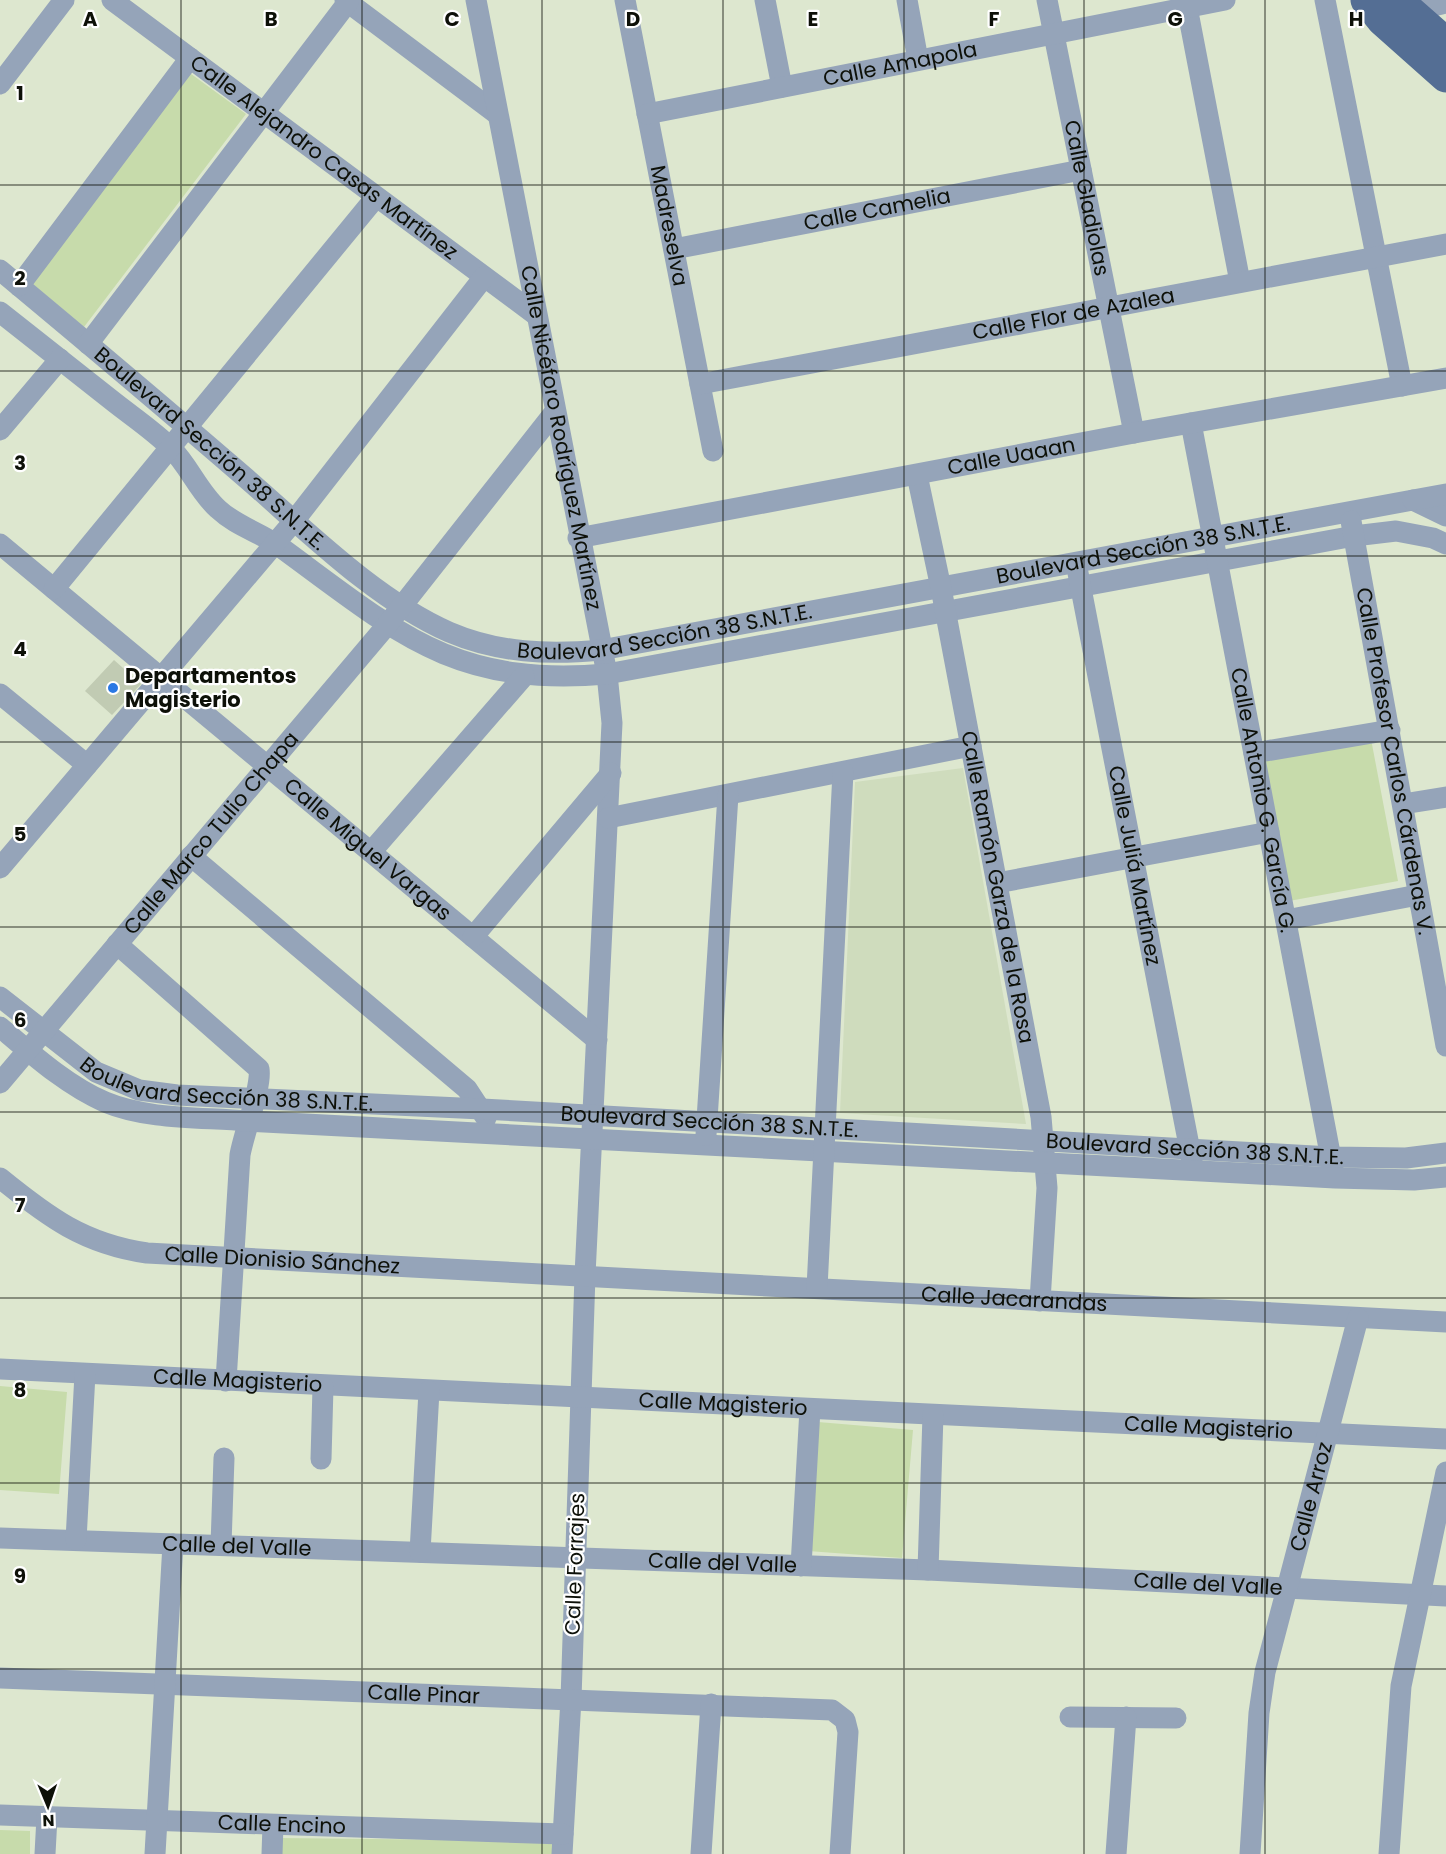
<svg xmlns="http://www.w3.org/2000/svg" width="1446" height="1854" font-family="Poppins,sans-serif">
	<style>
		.built { fill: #cfdcbd }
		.green { fill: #c7dbab }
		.building { fill: #c1cbb3 }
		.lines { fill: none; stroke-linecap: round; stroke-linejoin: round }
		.minor { stroke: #95a4b9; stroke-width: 21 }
		.primary { stroke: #546e94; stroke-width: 33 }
		.grid { fill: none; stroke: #0d1008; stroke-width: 1.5; stroke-opacity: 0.55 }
		.poi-dot { fill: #2978e4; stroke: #fff; stroke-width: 2 }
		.labels { text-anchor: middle; stroke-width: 4.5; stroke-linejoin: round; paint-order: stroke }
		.street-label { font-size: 21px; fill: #0d1008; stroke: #fff }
		.poi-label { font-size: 21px; font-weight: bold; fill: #0d1008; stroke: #fff; text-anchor: start }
		.grid-label { font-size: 20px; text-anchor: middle; font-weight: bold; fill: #0d1008; stroke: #fff; stroke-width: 4.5; stroke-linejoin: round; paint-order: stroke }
	</style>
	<rect width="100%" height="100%" fill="#dde7cf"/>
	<!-- built -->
	<path class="built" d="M963,768L1026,1124L840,1113L855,782Z"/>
	<!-- green -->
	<path class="green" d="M187,71L246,114L84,327L30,282Z
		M1371,739L1398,881L1289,901L1261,760Z
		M0,1386L67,1392L59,1494L0,1490Z
		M818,1422L913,1430L902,1558L808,1551Z
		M0,1830L30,1831V1854H0Z
		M279,1838L554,1841V1854H279Z"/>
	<!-- building -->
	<path class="building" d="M114,660L141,684L112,715L85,691Z"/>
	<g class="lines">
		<!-- minor -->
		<g class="minor">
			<path id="s1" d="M112,0L536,315"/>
			<path d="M345,0L497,114"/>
			<path id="s2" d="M476,0L607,674L612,723L585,1275L571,1699L562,1854"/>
			<path id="s3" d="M625,0L713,451"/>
			<path d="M765,0L782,87"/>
			<path d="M907,0L918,60"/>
			<path id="s4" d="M1047,0L1134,433"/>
			<path d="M1325,0L1402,386"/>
			<path d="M1187,7L1240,282"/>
			<path d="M1400,14L1446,3"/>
			<path d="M0,84L64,0"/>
			<path id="s5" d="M647,114L1225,0"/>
			<path id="s6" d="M674,249L1081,170"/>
			<path id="s7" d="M0,270C83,339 165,408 247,479C307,531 376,600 449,632C498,653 549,655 601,650L1413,500L1446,516"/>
			<path d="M19,286L190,58"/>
			<path d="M0,312C38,342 76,372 114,402C133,417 154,431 171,448C189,466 199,492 218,509C237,527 263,533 283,549C399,634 454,687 607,674L1354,536L1396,531L1433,538L1446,544"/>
			<path d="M88,344L348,2"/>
			<path id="s8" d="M700,384L1446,244"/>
			<path id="s9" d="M1191,423L1333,1169"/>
			<path d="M0,430L60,359"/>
			<path id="s10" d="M917,475L941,588L1041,1117L1047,1188L1040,1301"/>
			<path d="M1413,500L1446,494"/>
			<path id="s11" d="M1351,521L1446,1046"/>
			<path id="s12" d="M578,538L1134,433L1446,378"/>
			<path id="s13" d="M0,544L597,1040"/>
			<path id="s14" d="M1078,573L1192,1161"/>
			<path d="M54,589L376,197"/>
			<path d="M0,694L87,765"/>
			<path d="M1254,753L1390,730"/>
			<path d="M1403,804L1446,797"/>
			<path d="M608,818L971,746"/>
			<path d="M371,852L524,676"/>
			<path d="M191,856L467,1089L486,1118"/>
			<path d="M0,868L294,521L484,277"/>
			<path d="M997,883L1269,832"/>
			<path d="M1286,920L1418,895"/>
			<path d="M473,937L611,773"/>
			<path d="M117,944L259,1069C262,1087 244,1132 240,1155L226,1381"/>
			<path id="s15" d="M0,997L96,1072L139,1090L177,1095L482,1109L1331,1157L1406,1158L1446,1153"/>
			<path d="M0,1027C32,1054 66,1085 105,1102C148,1120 202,1117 247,1121L1335,1178L1414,1180L1446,1177"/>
			<path id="s16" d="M0,1083L387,625L554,413"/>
			<path d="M706,1135L728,795"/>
			<path id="s17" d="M0,1178C48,1217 84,1244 147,1253L1446,1322"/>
			<path d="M817,1288L843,772"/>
			<path id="s18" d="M0,1369L1446,1439"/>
			<path d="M321,1459L323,1387"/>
			<path id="s19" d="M0,1538L928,1570L1446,1596"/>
			<path d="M76,1540L85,1374"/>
			<path d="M221,1545L224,1458"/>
			<path d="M420,1552L429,1391"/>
			<path d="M801,1566L810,1409"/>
			<path d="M928,1570L933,1415"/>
			<path id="s20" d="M0,1678L832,1710L845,1720L848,1732L840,1854"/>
			<path d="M1070,1717L1176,1718"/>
			<path id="s21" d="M0,1815L563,1834"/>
			<path d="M45,1854L47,1817"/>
			<path d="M155,1854L173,1544"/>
			<path d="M272,1854L273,1825"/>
			<path d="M701,1854L711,1704"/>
			<path d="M1116,1854L1126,1717"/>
			<path id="s22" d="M1250,1854L1259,1713L1265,1672L1358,1318"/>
			<path d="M1389,1854L1401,1686L1446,1472"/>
		</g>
		<!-- primary -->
		<path class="primary" d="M1367,0L1383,20L1446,76
			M1396,0L1446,44"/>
	</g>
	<!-- grid -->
	<path class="grid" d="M181,0V1854M362,0V1854M542,0V1854M723,0V1854M904,0V1854M1084,0V1854M1265,0V1854M0,185H1446M0,371H1446M0,556H1446M0,742H1446M0,927H1446M0,1112H1446M0,1298H1446M0,1483H1446M0,1669H1446"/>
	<!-- markers -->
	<circle class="poi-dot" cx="113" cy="688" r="6"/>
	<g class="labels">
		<!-- street labels -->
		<g class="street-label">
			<text dy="7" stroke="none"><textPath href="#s5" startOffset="258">Calle Amapola</textPath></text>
			<text dy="7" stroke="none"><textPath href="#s1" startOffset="264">Calle Alejandro Casas Martínez</textPath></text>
			<text dy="7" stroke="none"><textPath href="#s4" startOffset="202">Calle Gladiolas</textPath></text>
			<text dy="7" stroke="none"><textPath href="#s6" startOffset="207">Calle Camelia</textPath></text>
			<text dy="7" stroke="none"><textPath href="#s3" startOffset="230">Madreselva</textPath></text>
			<text dy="7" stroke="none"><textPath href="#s8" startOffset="380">Calle Flor de Azalea</textPath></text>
			<text dy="7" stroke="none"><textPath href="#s2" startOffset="446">Calle Nicéforo Rodríguez Martínez</textPath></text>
			<text dy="7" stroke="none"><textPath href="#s7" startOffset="276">Boulevard Sección 38 S.N.T.E.</textPath></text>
			<text dy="7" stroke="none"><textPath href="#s12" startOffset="441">Calle Uaaan</textPath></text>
			<text dy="7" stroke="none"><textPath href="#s7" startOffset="1284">Boulevard Sección 38 S.N.T.E.</textPath></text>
			<text dy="7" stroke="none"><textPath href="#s7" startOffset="798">Boulevard Sección 38 S.N.T.E.</textPath></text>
			<text dy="7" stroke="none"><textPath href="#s11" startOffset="244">Calle Profesor Carlos Cárdenas V.</textPath></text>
			<text dy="7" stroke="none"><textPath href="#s9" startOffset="384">Calle Antonio G. García G.</textPath></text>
			<text dy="7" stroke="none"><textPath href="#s16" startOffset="327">Calle Marco Tulio Chapa</textPath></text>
			<text dy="7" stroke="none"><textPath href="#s13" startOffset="478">Calle Miguel Vargas</textPath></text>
			<text dy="7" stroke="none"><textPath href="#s14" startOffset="298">Calle Juliá Martínez</textPath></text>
			<text dy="7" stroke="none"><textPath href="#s10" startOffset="420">Calle Ramón Garza de la Rosa</textPath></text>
			<text dy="7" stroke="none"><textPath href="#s15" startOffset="254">Boulevard Sección 38 S.N.T.E.</textPath></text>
			<text dy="7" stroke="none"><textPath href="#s15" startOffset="740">Boulevard Sección 38 S.N.T.E.</textPath></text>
			<text dy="7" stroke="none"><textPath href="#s15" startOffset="1226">Boulevard Sección 38 S.N.T.E.</textPath></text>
			<text dy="7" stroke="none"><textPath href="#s17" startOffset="303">Calle Dionisio Sánchez</textPath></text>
			<text dy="7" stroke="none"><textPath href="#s17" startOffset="1036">Calle Jacarandas</textPath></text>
			<text dy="7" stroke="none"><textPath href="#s18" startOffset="238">Calle Magisterio</textPath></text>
			<text dy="7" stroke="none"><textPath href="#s18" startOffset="724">Calle Magisterio</textPath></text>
			<text dy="7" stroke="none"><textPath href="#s18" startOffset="1210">Calle Magisterio</textPath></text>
			<text dy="7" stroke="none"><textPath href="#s22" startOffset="364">Calle Arroz</textPath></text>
			<text dy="7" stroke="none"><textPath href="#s19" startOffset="237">Calle del Valle</textPath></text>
			<text dy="7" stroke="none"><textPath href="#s19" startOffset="723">Calle del Valle</textPath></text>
			<text transform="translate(575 1564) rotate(-88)" y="7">Calle Forrajes</text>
			<text dy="7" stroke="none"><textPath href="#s19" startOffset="1209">Calle del Valle</textPath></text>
			<text dy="7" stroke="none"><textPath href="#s20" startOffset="424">Calle Pinar</textPath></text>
			<text dy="7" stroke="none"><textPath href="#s21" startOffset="282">Calle Encino</textPath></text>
		</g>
		<!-- poi labels -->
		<g class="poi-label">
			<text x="125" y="683">Departamentos<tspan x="125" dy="24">Magisterio</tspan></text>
		</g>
	</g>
	<g class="grid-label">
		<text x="90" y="26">A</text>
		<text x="271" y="26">B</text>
		<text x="452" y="26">C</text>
		<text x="633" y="26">D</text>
		<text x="813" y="26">E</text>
		<text x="994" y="26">F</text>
		<text x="1175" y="26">G</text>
		<text x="1356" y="26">H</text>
		<text x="20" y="100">1</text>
		<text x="20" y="285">2</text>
		<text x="20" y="470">3</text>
		<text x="20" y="656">4</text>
		<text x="20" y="841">5</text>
		<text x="20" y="1027">6</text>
		<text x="20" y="1212">7</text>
		<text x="20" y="1397">8</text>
		<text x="20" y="1583">9</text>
	</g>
	<!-- north arrow -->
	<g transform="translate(48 1806) rotate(178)" stroke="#ffffff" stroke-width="4.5" paint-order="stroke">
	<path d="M0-4.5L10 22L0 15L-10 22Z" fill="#0d1008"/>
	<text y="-9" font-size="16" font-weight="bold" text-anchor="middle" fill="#0d1008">N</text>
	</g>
</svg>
